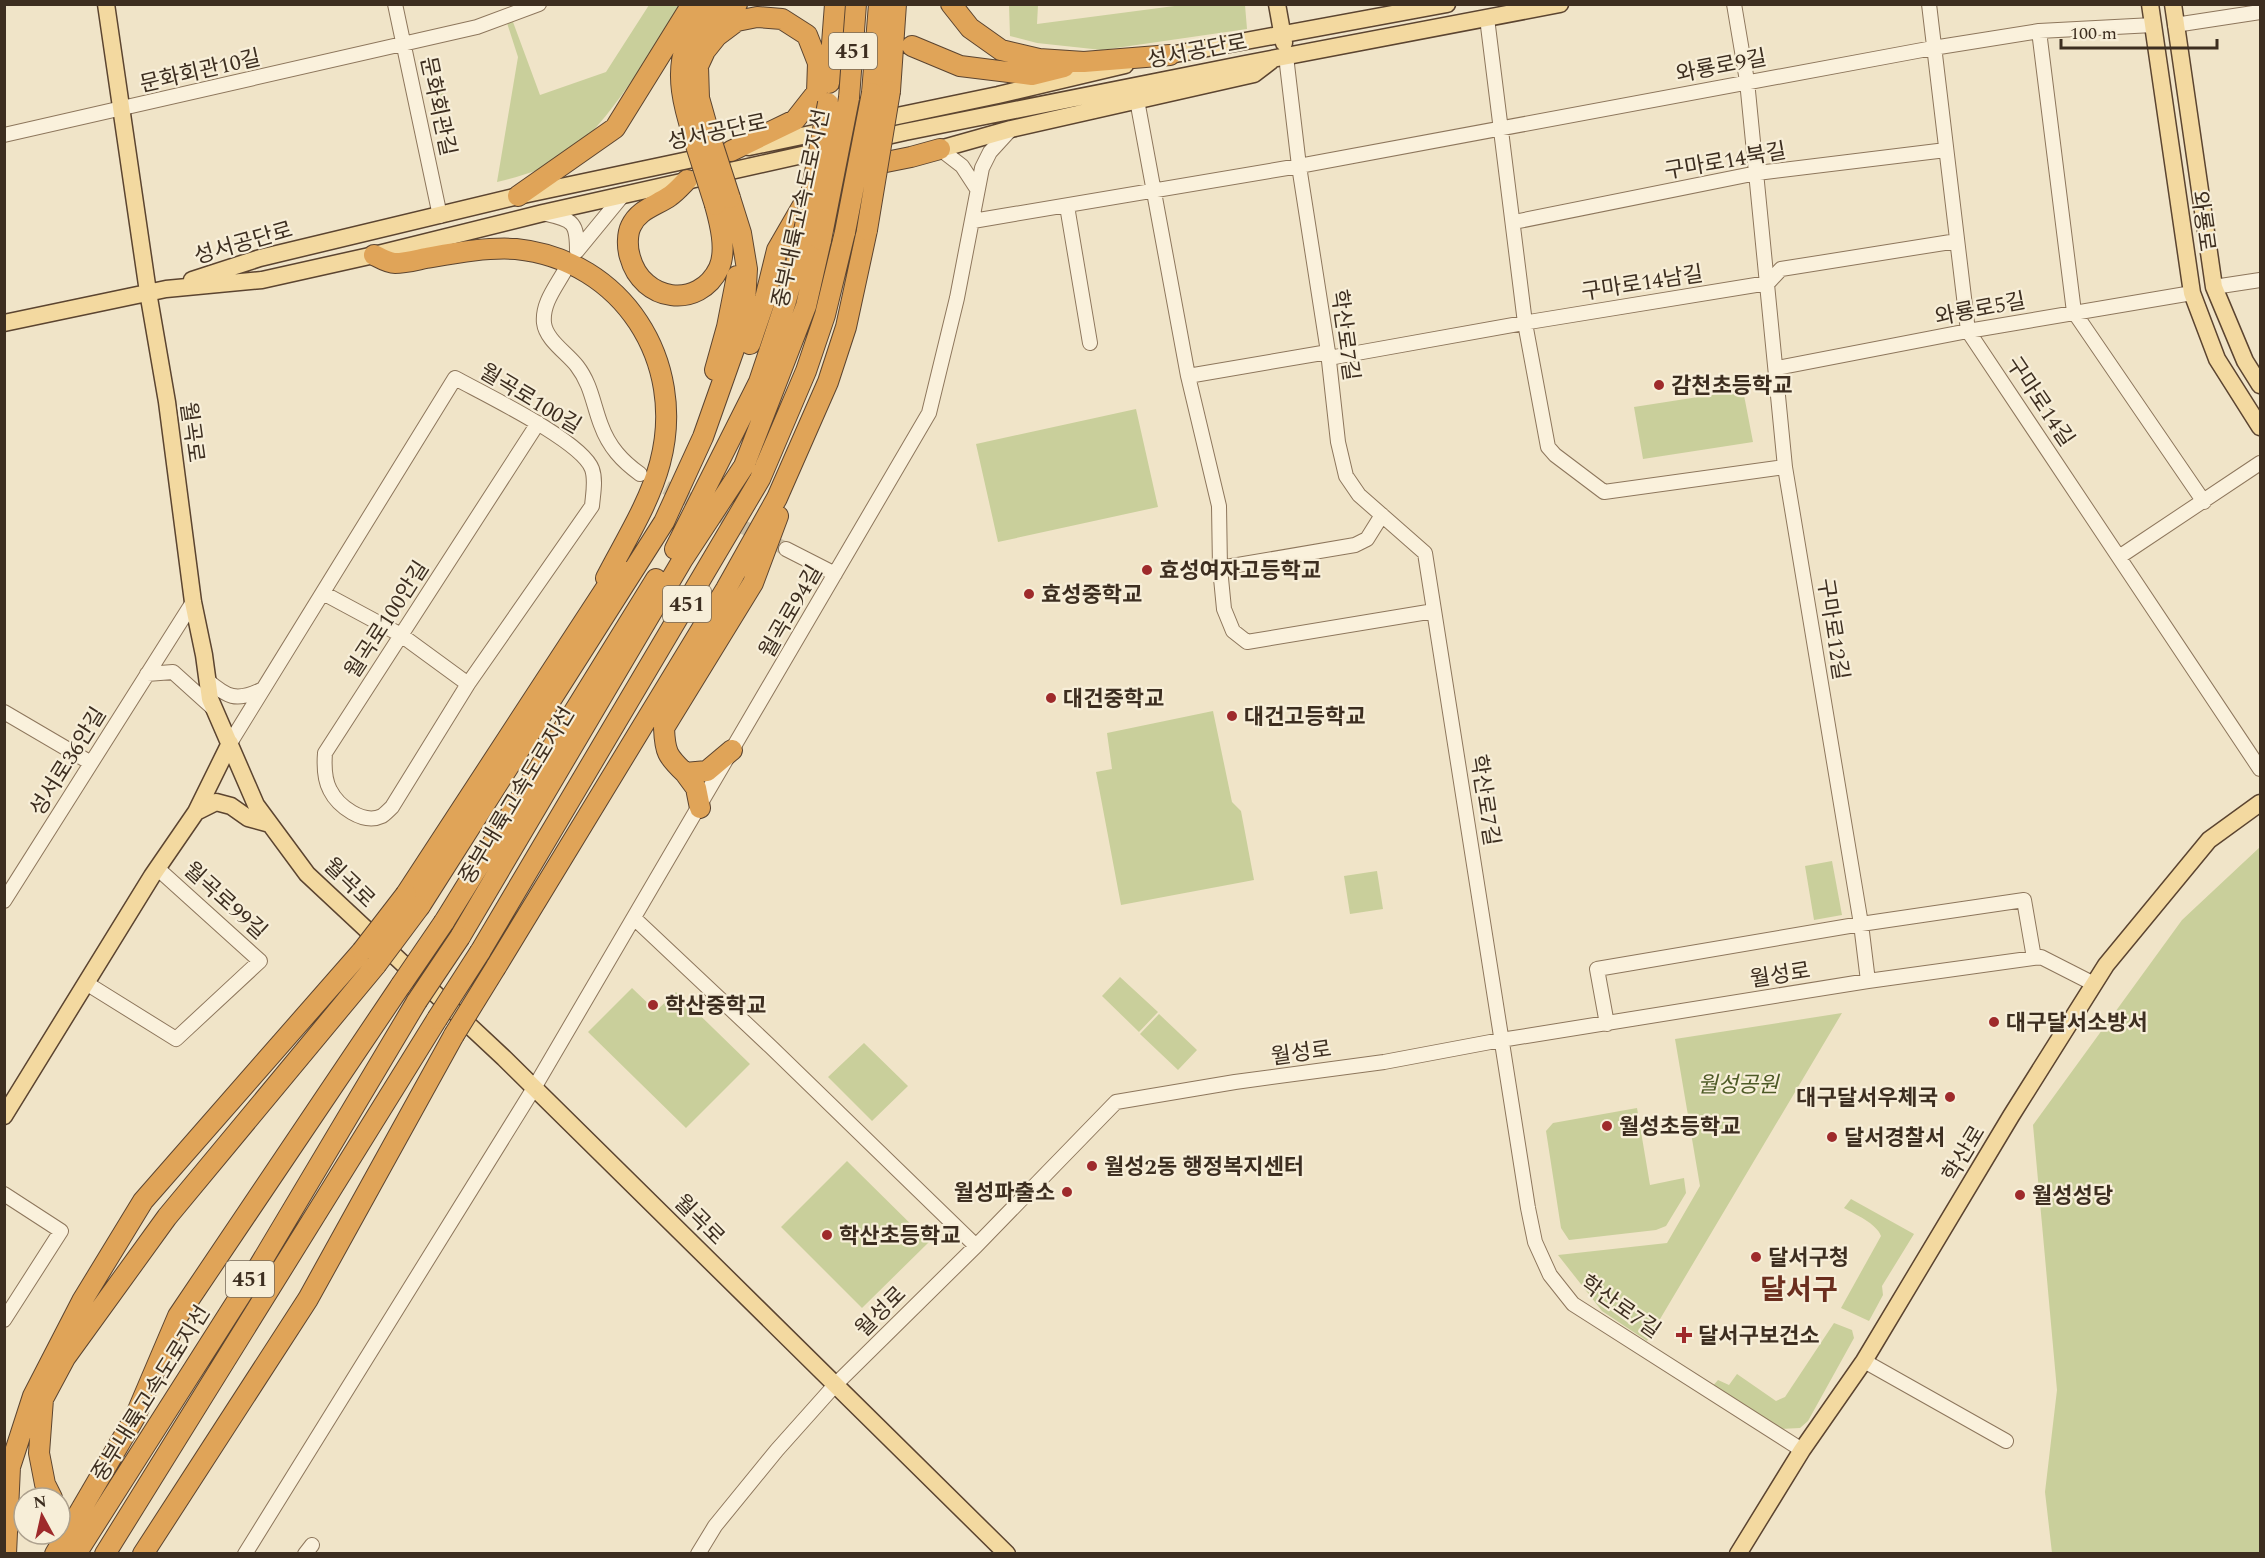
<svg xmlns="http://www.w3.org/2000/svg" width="2265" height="1558" font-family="Spectral,'Noto Sans KR',serif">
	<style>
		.green { fill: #c9cf9b }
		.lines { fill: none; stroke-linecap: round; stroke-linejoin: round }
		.minor-tunnel { stroke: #ccc0a6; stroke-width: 14; stroke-dasharray: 14 7; stroke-linecap: butt }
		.highway-tunnel { stroke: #ccc0a6; stroke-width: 20; stroke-dasharray: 20 10; stroke-linecap: butt }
		.minor-casing { stroke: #8d765c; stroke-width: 16 }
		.major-casing { stroke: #5b4430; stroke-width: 19 }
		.highway-casing { stroke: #5b4430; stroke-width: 22 }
		.minor { stroke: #faf1dc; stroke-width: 14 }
		.major { stroke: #f3d9a0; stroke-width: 16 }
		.highway { stroke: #e0a458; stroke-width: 20 }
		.highway-bridge-casing { stroke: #5b4430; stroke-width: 22; stroke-linecap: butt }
		.highway-bridge { stroke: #e0a458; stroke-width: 20 }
		.poi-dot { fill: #9e2a2b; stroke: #f7eed8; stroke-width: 2 }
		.labels { text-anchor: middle; stroke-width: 4.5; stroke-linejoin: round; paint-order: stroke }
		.shield { fill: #f7eed8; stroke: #756857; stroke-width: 1.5 }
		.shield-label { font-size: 21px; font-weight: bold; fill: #3d2e20 }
		.street-label { font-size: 22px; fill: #3d2e20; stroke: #f7eed8 }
		.poi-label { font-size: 22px; font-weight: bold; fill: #3d2e20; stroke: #f7eed8; text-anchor: start }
		.park-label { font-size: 22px; font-style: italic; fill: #4d5a26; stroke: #f7eed8 }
		.district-label { font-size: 28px; font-weight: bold; fill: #6b2e1e; stroke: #f7eed8 }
	</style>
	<rect width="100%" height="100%" fill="#f0e4c8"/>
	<!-- green -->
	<path class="green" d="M649,5H682C651,50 610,123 566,156C549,168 518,177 497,182L518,57L507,23L513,22L540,95L606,72Z
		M1009,5H1038L1037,24L1182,5H1245L1247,29L1102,50L1037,43L1010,36Z
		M443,92L448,109L439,112L434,94Z
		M1743,390L1753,442L1643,459L1634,407Z
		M1136,409L1158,507L998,542L976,444Z
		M1213,711L1232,802L1241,811L1254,880L1121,905L1096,772L1112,769L1107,733Z
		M2260,847V1553H2052L2045,1492L2057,1390L2033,1125L2182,920Z
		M1832,861L1842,915L1814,920L1805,866Z
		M1377,871L1383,909L1350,914L1344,876Z
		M1120,977L1158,1012L1139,1032L1102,996Z
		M632,988L656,1011L676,992L750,1064L686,1128L588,1032Z
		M1842,1013L1647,1341L1602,1311L1558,1255L1667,1243L1700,1186L1675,1039Z
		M1159,1014L1197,1050L1178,1070L1140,1034Z
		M864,1043L908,1086L872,1121L828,1077Z
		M1637,1108L1650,1185L1684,1178L1686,1193L1666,1226L1656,1230L1569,1240L1561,1228L1546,1131L1553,1123Z
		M847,1161L929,1242L862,1308L781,1227Z
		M1851,1199L1914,1234L1882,1286L1883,1295L1869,1321L1841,1308L1881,1236C1876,1223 1856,1215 1844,1208Z
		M1834,1323L1852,1330L1854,1338L1808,1421L1800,1428L1780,1429L1711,1388L1718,1380L1729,1385L1737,1374L1776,1401L1785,1397Z"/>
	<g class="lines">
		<!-- minor-tunnel -->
		<path class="minor-tunnel" d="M647,478L786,549"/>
		<!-- highway-tunnel -->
		<path class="highway-tunnel" d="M60,1516L75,1543"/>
		<defs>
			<path id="minor" d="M395,4L440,216
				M1734,4L1747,81L1785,467L1861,924L1868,981
				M1929,4L1968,331L2260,769
				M1487,18L1525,323L1548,447L1555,455L1604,492L1785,467
				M2175,25L2260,12
				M2039,31L2074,312L2204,502
				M1286,56L1299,166L1328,352L1338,442L1346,476L1359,495L1425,553L1528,1208L1535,1242L1550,1275L1573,1304L1802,1450
				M1137,100L1188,376
				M4,135L477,27L539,4
				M940,149L962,166L977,189
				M1067,206L1090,343
				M546,214C574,220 577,223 577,251
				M973,221L1299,166L1933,48L2039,31L2153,25
				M1514,222L1757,173L1946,150
				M577,251L623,195
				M564,272C555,288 542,304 544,323C546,340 567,353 577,366C591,384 593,404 601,425C609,447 622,461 640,474
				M2214,287L2260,280
				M1328,352L1188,376L1219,506L1220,568L1224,609L1233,631L1247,642L1434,611
				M1329,358L1529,322L1768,283L1781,269L1957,241
				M1777,368L1968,331L2192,293
				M786,549L835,574
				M2119,557L2260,463
				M1220,568L1355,545L1367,539L1382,515
				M323,593L401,635L468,684
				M147,674L173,672L214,709
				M207,680C227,697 236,702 261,690
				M4,712L91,763
				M230,743L455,378C484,394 582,441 592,469C596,480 593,494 592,506L468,684L392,807C389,810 385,814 382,816C363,825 338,806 330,790C324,779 324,766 325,753L538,423
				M4,901L193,602
				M634,918L771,1047L976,1246
				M86,983L176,1039L260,961L157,868
				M1607,1024L1597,969L1861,924L2024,900L2034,958
				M4,1194L61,1231L4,1320
				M1864,1361L2006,1441
				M245,1554L534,1088L929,413L957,298L982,168L990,152L1011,129
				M305,1554L312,1545
				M698,1554L715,1526L777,1450L835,1385L976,1246L1116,1102L1235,1082L1384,1062L1501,1040L1868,981L2041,957L2094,984"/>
			<path id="major" d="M106,4L148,292L167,402L193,602L204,655L210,699L256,805L307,874L504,1058L1007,1554
				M1277,4L1284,43
				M2150,4L2192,293L2217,359L2260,427
				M2173,4L2214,287L2245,361L2260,385
				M1159,57L1447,4
				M749,147L998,95L1125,65
				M940,149L1011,129L1254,74L1271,61
				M192,280L260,258L518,196L712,155
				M4,323L166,289L262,280L374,255L543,213L905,132L1245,64L1560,4
				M196,812L216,802L231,806L248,818L270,824
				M4,1116L152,876L196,812L230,743
				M1738,1554L1802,1450L1864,1361L2011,1116L2106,965L2209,840L2260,803"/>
			<path id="highway" d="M951,4L970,28L1001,50L1039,59L1084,62L1170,55
				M695,43L713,20L737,4
				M912,46L960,66L1032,75L1064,67
				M829,83L835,4
				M890,91L896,4
				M872,93L879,4
				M849,98L856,4
				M708,130L699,98L698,66L705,51L717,36L737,21L757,17L782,19L807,35L818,63L817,92L795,120L731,151
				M693,136C684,107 675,75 686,45C690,31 702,17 710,4
				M687,180C682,185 676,192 670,196C656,206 639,209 631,226C627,234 627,248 630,257C642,302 699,310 719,268C727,250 720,223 715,205
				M518,196L615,128L692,4
				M374,255C380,258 388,263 395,263C405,263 416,260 426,258C455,253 487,247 516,249C623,260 687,362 660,463C649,504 625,541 606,578
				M750,344L764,303L777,250L807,198L820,187L866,166L911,157L940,149
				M715,370L727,327L737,276
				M675,549L759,382L786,301L802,242
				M732,750L707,771L685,773C667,756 665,752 664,728L753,583L778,516
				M685,773L696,788L700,808
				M406,894L619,568
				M420,906L664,522L703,437L744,321L747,269L741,233L730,198
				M444,922L656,579
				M460,937L683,559L744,466L806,306L821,240
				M480,952L760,479L806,371L825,315L845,232
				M496,967L726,589L777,498L828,382L846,327L867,230
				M52,1498L45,1484L39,1453L43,1399L65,1358L167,1217L376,965
				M6,1554L10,1467L33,1396L82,1301L143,1201L362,951
				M55,1554L135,1417L178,1316L401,985
				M76,1554L256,1271L417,1001
				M105,1554L437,1019
				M143,1554L308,1299L454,1035"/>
		</defs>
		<!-- minor casing -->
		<use href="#minor" class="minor-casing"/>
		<!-- major casing -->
		<use href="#major" class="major-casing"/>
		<!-- highway casing -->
		<use href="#highway" class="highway-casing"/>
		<!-- minor -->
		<use href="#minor" class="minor"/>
		<!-- major -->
		<use href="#major" class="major"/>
		<!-- highway -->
		<use href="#highway" class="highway"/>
		<defs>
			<path id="highway-bridge" d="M708,130L730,198
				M693,136L715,205
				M867,230L890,91
				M845,232L872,93
				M821,240L849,98
				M802,242L828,103
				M362,951L406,894
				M376,965L420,906
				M401,985L444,922
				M417,1001L460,937
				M437,1019L480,952
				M454,1035L496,967"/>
		</defs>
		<!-- highway-bridge casing -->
		<use href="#highway-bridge" class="highway-bridge-casing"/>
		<!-- highway-bridge -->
		<use href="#highway-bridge" class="highway-bridge"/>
	</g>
	<!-- markers -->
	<g class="poi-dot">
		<circle cx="1659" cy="385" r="6"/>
		<circle cx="1147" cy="570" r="6"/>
		<circle cx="1029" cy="594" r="6"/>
		<circle cx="1051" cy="698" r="6"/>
		<circle cx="1232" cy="716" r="6"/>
		<circle cx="653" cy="1005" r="6"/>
		<circle cx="1994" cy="1022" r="6"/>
		<circle cx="1950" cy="1097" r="6"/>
		<circle cx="1607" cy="1126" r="6"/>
		<circle cx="1832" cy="1137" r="6"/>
		<circle cx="1092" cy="1166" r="6"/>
		<circle cx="1067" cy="1192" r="6"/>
		<circle cx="2020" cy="1195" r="6"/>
		<circle cx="827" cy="1235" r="6"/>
		<circle cx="1756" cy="1257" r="6"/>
		<path d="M1681 1326h6v6h6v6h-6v6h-6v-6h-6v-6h6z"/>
	</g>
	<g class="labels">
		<!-- shield labels -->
		<g class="shield">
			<rect x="829" y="33" width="48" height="36" rx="4.5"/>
			<rect x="663" y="586" width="48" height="36" rx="4.5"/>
			<rect x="226" y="1261" width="48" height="36" rx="4.5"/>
		</g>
		<g class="shield-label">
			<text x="853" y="58">451</text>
			<text x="687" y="611">451</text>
			<text x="250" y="1286">451</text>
		</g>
		<!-- street labels -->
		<g class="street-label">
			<text transform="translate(1197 50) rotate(-11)" y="8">성서공단로</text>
			<text transform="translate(1721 65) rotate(-11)" y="8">와룡로9길</text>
			<text transform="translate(200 70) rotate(-13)" y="8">문화회관10길</text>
			<text transform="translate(439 106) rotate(78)" y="8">문화회관길</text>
			<text transform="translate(717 131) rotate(-12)" y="8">성서공단로</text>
			<text transform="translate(1725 160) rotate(-10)" y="8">구마로14북길</text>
			<text transform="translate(800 208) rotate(-78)" y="8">중부내륙고속도로지선</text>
			<text transform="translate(2204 221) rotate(82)" y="8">와룡로</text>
			<text transform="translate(243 242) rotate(-16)" y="8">성서공단로</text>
			<text transform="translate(1642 282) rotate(-9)" y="8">구마로14남길</text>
			<text transform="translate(1980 308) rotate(-11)" y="8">와룡로5길</text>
			<text transform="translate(1346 335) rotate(82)" y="8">학산로7길</text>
			<text transform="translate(531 398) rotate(31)" y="8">월곡로100길</text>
			<text transform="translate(2041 401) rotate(56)" y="8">구마로14길</text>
			<text transform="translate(193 432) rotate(82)" y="8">월곡로</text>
			<text transform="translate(790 611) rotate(-60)" y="8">월곡로94길</text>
			<text transform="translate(386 619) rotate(-57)" y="8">월곡로100안길</text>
			<text transform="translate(1834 629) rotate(81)" y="8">구마로12길</text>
			<text transform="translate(67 761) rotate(-58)" y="8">성서로36안길</text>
			<text transform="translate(516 795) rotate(-59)" y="8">중부내륙고속도로지선</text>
			<text transform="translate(1486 800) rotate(81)" y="8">학산로7길</text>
			<text transform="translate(350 882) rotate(44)" y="8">월곡로</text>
			<text transform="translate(226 900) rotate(42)" y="8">월곡로99길</text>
			<text transform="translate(1780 974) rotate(-9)" y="8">월성로</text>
			<text transform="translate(1301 1052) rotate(-8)" y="8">월성로</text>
			<text transform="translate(1963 1153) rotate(-59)" y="8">학산로</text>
			<text transform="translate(700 1219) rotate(45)" y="8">월곡로</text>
			<text transform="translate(1621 1306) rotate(35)" y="8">학산로7길</text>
			<text transform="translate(880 1311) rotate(-45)" y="8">월성로</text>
			<text transform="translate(150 1393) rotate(-58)" y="8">중부내륙고속도로지선</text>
		</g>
		<!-- poi labels -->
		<g class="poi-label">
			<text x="1671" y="393">감천초등학교</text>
			<text x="1159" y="578">효성여자고등학교</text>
			<text x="1041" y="602">효성중학교</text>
			<text x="1063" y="706">대건중학교</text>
			<text x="1244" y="724">대건고등학교</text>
			<text x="665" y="1013">학산중학교</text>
			<text x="2006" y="1030">대구달서소방서</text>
			<text x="1938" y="1105" text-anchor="end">대구달서우체국</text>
			<text x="1619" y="1134">월성초등학교</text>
			<text x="1844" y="1145">달서경찰서</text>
			<text x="1104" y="1174">월성2동 행정복지센터</text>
			<text x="1055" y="1200" text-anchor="end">월성파출소</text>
			<text x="2032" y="1203">월성성당</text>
			<text x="839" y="1243">학산초등학교</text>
			<text x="1768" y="1265">달서구청</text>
			<text x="1698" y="1343">달서구보건소</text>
		</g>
		<!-- park labels -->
		<g class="park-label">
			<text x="1738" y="1092">월성공원</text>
		</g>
		<!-- district labels -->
		<g class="district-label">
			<text x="1799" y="1299">달서구</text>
		</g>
	</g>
	<!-- border -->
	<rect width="2265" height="1558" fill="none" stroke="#3d2e20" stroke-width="12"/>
	<!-- north arrow -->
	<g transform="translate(42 1516) rotate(352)"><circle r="28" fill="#f7eed8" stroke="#ada18e" stroke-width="1.5"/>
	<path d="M0-4.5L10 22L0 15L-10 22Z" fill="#9e2a2b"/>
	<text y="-9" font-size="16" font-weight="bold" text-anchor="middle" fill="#3d2e20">N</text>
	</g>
	<!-- scale -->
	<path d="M2061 39v9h156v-9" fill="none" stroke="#3d2e20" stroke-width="3"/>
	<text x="2070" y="39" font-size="18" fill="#3d2e20" stroke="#f7eed8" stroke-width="4.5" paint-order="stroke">100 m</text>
</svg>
